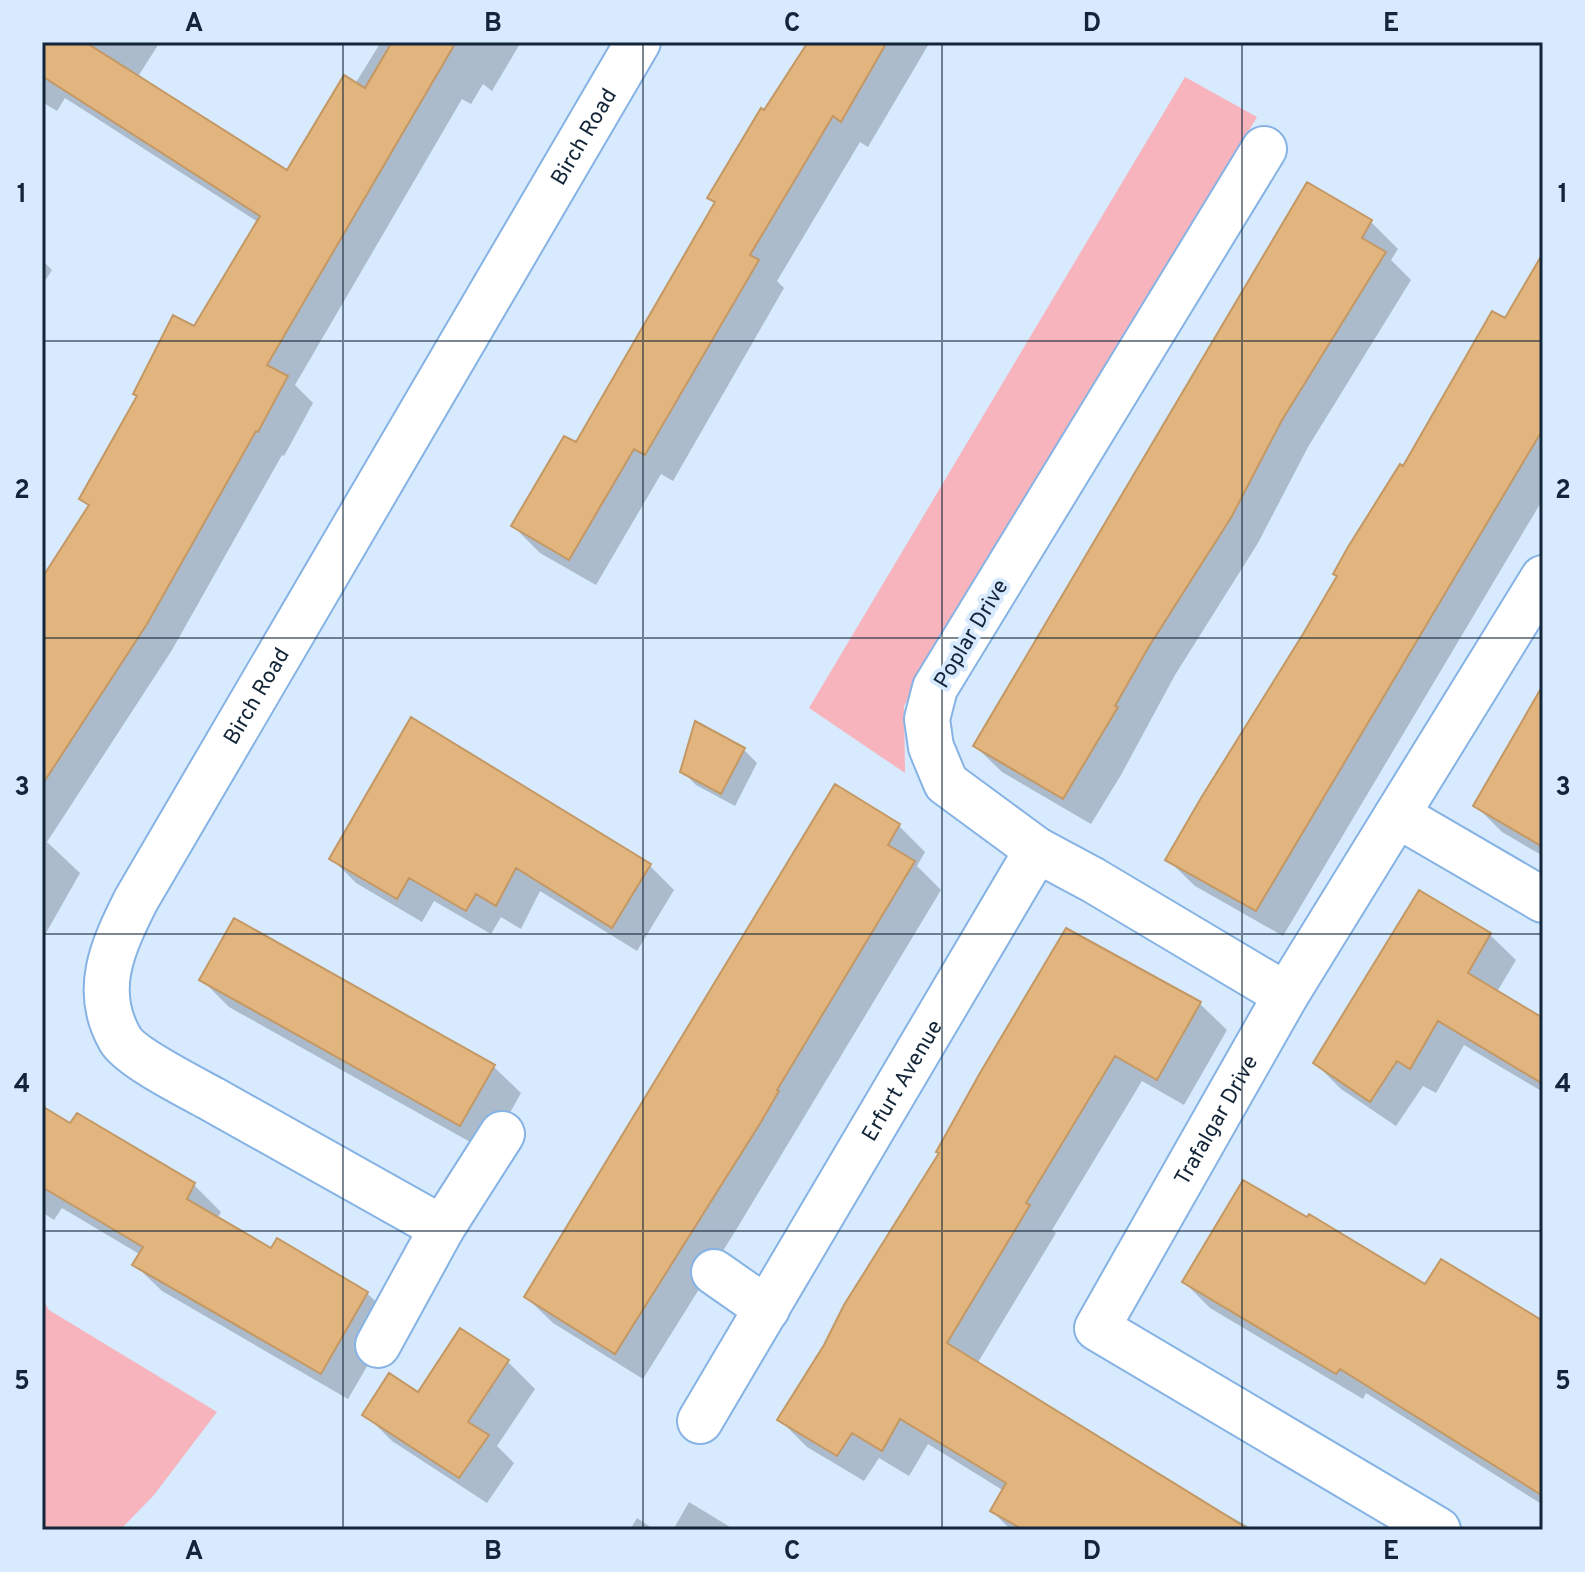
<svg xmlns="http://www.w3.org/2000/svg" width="1585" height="1572" font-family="Overpass,sans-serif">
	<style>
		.green { fill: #f7b4bc }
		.shadow { fill: #0003 }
		.building { fill: #e3b57e; stroke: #c39864; stroke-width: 2 }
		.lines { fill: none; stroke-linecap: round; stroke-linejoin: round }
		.minor-casing { stroke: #86b3e4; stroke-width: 48 }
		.minor { stroke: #fff; stroke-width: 44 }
		.grid { fill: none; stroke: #132538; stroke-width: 2; stroke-opacity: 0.55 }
		.labels { text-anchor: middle; stroke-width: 8; stroke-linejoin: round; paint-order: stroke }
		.street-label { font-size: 22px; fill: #132538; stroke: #d7eafe }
		.neatline { fill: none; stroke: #132538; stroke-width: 3 }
		.grid-label { font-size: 26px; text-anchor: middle; font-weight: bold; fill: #132538 }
	</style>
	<rect width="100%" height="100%" fill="#d7eafe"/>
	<!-- green -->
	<path class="green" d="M1185,77L1257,117L904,706L905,773L809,708Z
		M42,1298L49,1310L217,1412L154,1495L120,1530H42Z"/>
	<!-- shadow -->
	<path class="shadow" d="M42,42H160L137,78L287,173L355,84L381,42H521L492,91L483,84L471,104L462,99L295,385L313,403L284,456L282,455L172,650L47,842L80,873L42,940V582L90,508L81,499L139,396L195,329L258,222L65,98L57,111L42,102Z
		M810,42H930L868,147L860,142L777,281L784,288L673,481L661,474L596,585L540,553L513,526L577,445L716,204L710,198Z
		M1371,222L1398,249L1391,260L1411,280L1308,447L1258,543L1175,675L1121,775L1091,824L1002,772L975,746Z
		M1543,257V499L1283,936L1195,886L1168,860L1404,469L1506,321Z
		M42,260L52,270L42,286Z
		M1543,692V856L1502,832L1476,806Z
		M697,724L744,750L757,763L735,806L696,785L682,771Z
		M898,825L925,852L917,866L941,890L736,1230L643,1379L553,1323L526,1297Z
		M331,858L650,866L674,890L637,951L540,891L521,929L501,917L491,934L434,901L422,922L356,883Z
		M1420,893L1490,935L1516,960L1497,992L1543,1020V1092L1464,1045L1436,1093L1423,1086L1396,1126L1341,1089L1315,1063Z
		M235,921L494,1067L521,1093L488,1152L229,1007L202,980Z
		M1067,930L1200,1004L1227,1030L1184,1105L1142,1081L1052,1230L1056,1233L977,1364L1168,1483L1255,1530H1011L992,1511L1004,1491L928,1444L909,1476L879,1458L864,1481L807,1447L780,1420L941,1154Z
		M42,1108L71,1126L194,1185L221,1212L217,1219L272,1250L367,1293L394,1320L348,1399L162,1291L135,1265L141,1255L62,1208L54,1220L42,1212Z
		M1184,1282L1426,1287L1543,1332V1505L1366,1393L1363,1399L1210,1308Z
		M461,1331L508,1362L535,1389L497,1446L514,1463L487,1503L392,1441L365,1414L419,1395Z
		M689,1502L735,1530H673Z
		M637,1518L655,1530H630Z"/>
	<!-- building -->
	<path class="building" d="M42,42H85L287,170L344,75L365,88L392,42H456L267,365L288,376L258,432L256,431L147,624L42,785V578L89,505L79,499L137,396L133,394L173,315L194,326L260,216L42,76Z
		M808,42H887L841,122L833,116L750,255L759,260L645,455L634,449L569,560L511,526L564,436L576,442L715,202L707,198L761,108L764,110Z
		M1307,182L1372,220L1362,238L1386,252L1282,420L1232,516L1148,648L1115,706L1118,707L1063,799L973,746Z
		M1543,253V429L1256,911L1165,860L1201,798L1303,634L1337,576L1333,574L1348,547L1400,464L1403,466L1492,311L1505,318Z
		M1543,685V847L1473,806Z
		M411,717L651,864L612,928L516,868L496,906L476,894L466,911L409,878L397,899L329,859Z
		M695,721L745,748L721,794L680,772Z
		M835,784L900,824L888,845L915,861L777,1090L779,1091L761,1122L615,1354L524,1297Z
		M1419,890L1491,933L1468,973L1543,1018V1084L1438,1021L1410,1069L1397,1061L1370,1102L1313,1063Z
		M234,918L495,1065L460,1126L199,980Z
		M1066,928L1201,1002L1157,1080L1115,1056L1026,1203L1030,1205L947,1343L1250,1530H1024L990,1511L1006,1483L900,1419L882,1451L852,1433L837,1456L777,1420L824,1345L844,1305L939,1153L936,1152L980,1073Z
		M42,1106L70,1123L77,1113L195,1183L187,1199L271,1248L277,1238L368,1292L321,1374L132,1265L143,1247L42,1187Z
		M1243,1180L1307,1217L1309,1214L1425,1284L1441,1259L1543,1321V1496L1340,1369L1336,1374L1182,1282Z
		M460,1328L509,1360L468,1422L489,1435L459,1478L362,1415L389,1373L418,1392Z"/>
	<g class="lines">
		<defs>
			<g id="minor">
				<path d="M1264,149L935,688L927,719L931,747L946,783L1037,850L1093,880L1286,995"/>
				<path d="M1397,815L1543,900"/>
				<path id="s1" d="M442,1228C366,1185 289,1142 212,1099C192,1088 130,1057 120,1039C92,990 113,946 136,900L638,42"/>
				<path d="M714,1272L767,1309"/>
				<path d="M378,1345L442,1228L502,1134"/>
				<path id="s2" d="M700,1421L1037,850"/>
				<path id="s3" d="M1438,1530L1097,1328L1286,995L1543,578"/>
			</g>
		</defs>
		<!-- minor casing -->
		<use href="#minor" class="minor-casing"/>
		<!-- minor -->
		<use href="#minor" class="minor"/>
	</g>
	<!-- grid -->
	<path class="grid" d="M343,42V1530M643,42V1530M942,42V1530M1242,42V1530M42,341H1543M42,638H1543M42,934H1543M42,1231H1543"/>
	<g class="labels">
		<!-- street labels -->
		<g class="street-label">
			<text dy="8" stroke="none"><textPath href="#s1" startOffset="1406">Birch Road</textPath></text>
			<text transform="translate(970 633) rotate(-59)" y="8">Poplar Drive</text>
			<text dy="8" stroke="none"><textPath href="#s1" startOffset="758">Birch Road</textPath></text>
			<text dy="8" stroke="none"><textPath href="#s2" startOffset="396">Erfurt Avenue</textPath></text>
			<text dy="8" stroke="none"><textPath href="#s3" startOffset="636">Trafalgar Drive</textPath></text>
		</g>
	</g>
	<!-- border -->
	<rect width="1585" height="1572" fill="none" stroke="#d7eafe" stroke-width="88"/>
	<rect x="44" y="44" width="1497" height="1484" class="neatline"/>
	<g class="grid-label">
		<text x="194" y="31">A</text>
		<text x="493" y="31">B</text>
		<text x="792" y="31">C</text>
		<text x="1092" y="31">D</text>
		<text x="1391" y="31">E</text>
		<text x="22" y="202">1</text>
		<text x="1563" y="202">1</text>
		<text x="22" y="498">2</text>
		<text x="1563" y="498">2</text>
		<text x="22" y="795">3</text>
		<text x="1563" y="795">3</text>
		<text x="22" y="1092">4</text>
		<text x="1563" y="1092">4</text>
		<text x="22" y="1389">5</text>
		<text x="1563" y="1389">5</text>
		<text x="194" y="1559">A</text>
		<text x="493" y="1559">B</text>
		<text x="792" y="1559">C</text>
		<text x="1092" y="1559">D</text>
		<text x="1391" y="1559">E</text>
	</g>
</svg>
